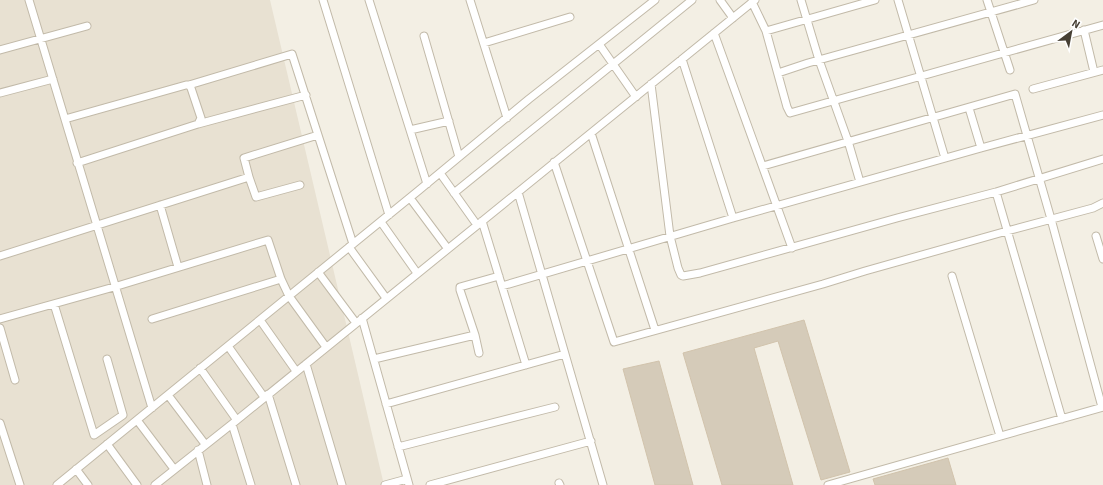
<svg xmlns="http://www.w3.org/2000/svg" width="1103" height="485" font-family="'Source Sans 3',sans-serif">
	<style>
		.residential { fill: #e8e1d2 }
		.building { fill: #d5cbb9; stroke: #d1c3ac }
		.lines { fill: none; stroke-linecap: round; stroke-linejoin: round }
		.minor-casing { stroke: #c2baa9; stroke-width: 9 }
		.minor { stroke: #fff; stroke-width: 7 }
	</style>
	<rect width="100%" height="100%" fill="#f3efe4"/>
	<!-- residential -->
	<path class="residential" d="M0,0H270L384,485H0Z"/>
	<!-- building -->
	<path class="building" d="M804,320L850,472L821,480L778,341L754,348L793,485H722L683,353Z
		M659,361L693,485H655L623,369Z
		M948,458L956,485H875L873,479Z"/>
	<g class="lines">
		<defs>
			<path id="minor" d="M29,0L152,408
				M323,0L389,215
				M369,0L427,184
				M470,0L507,118
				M720,0L733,18
				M801,0L819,60L848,141L860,182
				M898,0L945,158
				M987,0L1010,70
				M752,2L766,31L787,107L790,113L1103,25
				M1084,30L1094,72
				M766,31L875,0
				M714,33L792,248
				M424,36L459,157
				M484,43L570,17
				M599,44L636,97
				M0,50L87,26
				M682,59L733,218
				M778,73L808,63L1034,0
				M651,84L670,236L678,268L681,275L683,276L700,273L897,218L996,192L1103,159
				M1033,89L1103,70
				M0,93L53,79
				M969,108L981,148
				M65,119L186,85H189L292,54L353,244
				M198,124L306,95
				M410,130L449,121
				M591,133L655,330
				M554,162L614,342L823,284L865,271L1007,231L1093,208L1103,203
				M77,163L198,124L201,118L191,88L189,85
				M763,166L1015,94L1051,219L1102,407
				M440,173L477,225
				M249,177L256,197L300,185
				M518,192L603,485
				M996,192L1062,419
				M454,193L692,0
				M410,198L448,249
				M160,205L178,267
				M482,221L526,365
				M381,222L417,273
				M1096,236L1103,259
				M349,247L386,298
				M0,256L249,177L244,158L318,135
				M318,272L356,323
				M952,276L1000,436
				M502,286L733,218L981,148L1103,115
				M54,304L94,435L123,415L107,359
				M362,318L409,485
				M0,319L114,287L268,240L281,279L289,296L326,347
				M152,319L281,279
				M260,320L296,371
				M0,328L15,380
				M475,335L479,353
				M228,346L264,397
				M374,359L475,335L460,290V287L499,276
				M306,364L342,485
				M200,368L236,419
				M268,394L296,485
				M168,395L205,444
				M386,404L565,354
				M137,420L174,469
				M0,423L20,485
				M232,424L251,485
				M107,444L137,485
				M398,447L555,407
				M198,450L207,485
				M76,469L88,485
				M559,483L560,485
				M57,485L418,191L529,99L655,0
				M155,485L232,424L755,0
				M385,485L407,479
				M430,485L591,441
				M828,485L1103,407"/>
		</defs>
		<!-- minor casing -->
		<use href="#minor" class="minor-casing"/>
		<!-- minor -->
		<use href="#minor" class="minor"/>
	</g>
	<!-- north arrow -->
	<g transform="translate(1071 32) rotate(32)" stroke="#ffffff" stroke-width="3" paint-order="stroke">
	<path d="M0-3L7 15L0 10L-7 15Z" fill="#463f34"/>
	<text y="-6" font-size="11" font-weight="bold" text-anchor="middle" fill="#463f34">N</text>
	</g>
</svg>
